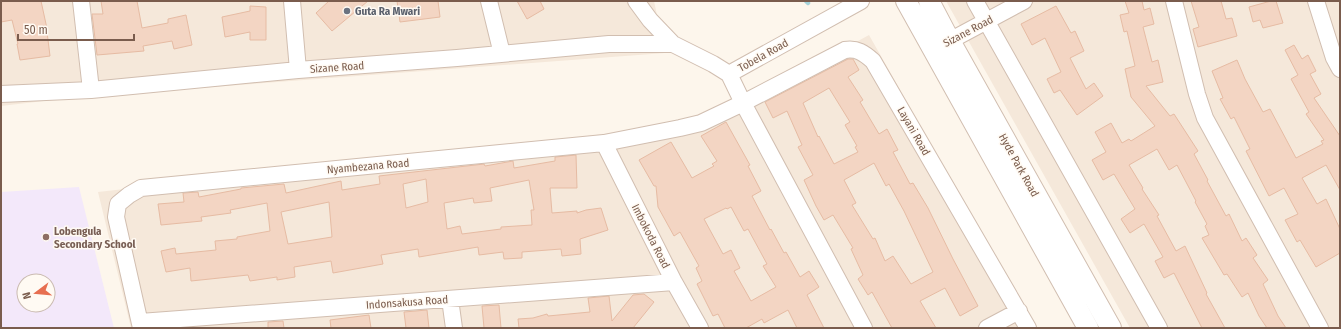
<svg xmlns="http://www.w3.org/2000/svg" width="1341" height="329" font-family="'Fira Sans Condensed',sans-serif">
	<style>
		.residential { fill: #f5e8da }
		.education { fill: #f3e8fa; fill-rule: evenodd }
		.lines { fill: none; stroke-linecap: round; stroke-linejoin: round }
		.stream { stroke: #a5d3da; stroke-width: 4.5 }
		.building { fill: #f3d5c3; stroke: #e6bba3; fill-rule: evenodd }
		.minor-casing { stroke: #d1beb0; stroke-width: 18 }
		.tertiary-casing { stroke: #d1beb0; stroke-width: 22 }
		.minor { stroke: #fff; stroke-width: 16 }
		.tertiary { stroke: #fff; stroke-width: 20 }
		.worship-dot { fill: #6b7280; stroke: #fffaf3; stroke-width: 1.5 }
		.education-dot { fill: #8d6e63; stroke: #fffaf3; stroke-width: 1.5 }
		.labels { text-anchor: middle; stroke-width: 3; stroke-linejoin: round; paint-order: stroke }
		.worship-label { font-size: 11px; font-weight: bold; fill: #5b616d; stroke: #fffaf3; text-anchor: start }
		.street-label { font-size: 11px; fill: #7a5c4d; stroke: #fffaf3 }
		.education-label { font-size: 11px; font-weight: bold; fill: #785e54; stroke: #fffaf3; text-anchor: start }
	</style>
	<rect width="100%" height="100%" fill="#fdf6ec"/>
	<!-- residential -->
	<path class="residential" d="M1,1H654L665,53L78,97L1,106Z
		M946,1H1340V328H1130Z
		M869,35L1035,328H131L98,192L710,122Z"/>
	<!-- education -->
	<path class="education" d="M79,187L114,328H1V192ZM24,281H48V305H24Z"/>
	<g class="lines">
		<!-- stream -->
		<path class="stream" d="M806,1L808,3"/>
	</g>
	<!-- building -->
	<path class="building" d="M1,1H41L46,24L50,56L20,60L17,44H18L12,20L1,22Z
		M101,1H137L142,28L168,23V19L186,15L192,45L174,49L172,41L143,46L144,51L97,55L92,14H103Z
		M329,1H368L332,31L316,13Z
		M397,1H438L440,17L400,22Z
		M517,1H540L544,9L527,19Z
		M1125,1H1142L1144,10L1150,8L1154,24L1143,27L1152,62L1158,60L1163,82L1146,86L1170,116L1174,114L1198,151L1194,154L1208,180L1207,181L1226,216L1229,214L1242,241L1246,238L1257,255L1253,258L1268,280L1263,284L1278,316L1286,328H1267L1259,316L1248,293L1242,297L1227,274L1224,275L1202,238L1209,235L1205,226L1207,224L1195,202L1196,201L1177,165L1169,170L1157,149L1129,165L1143,188L1142,189L1159,215L1157,216L1176,251L1185,246L1207,293L1206,294L1225,328H1202L1174,273L1164,278L1155,261L1163,257L1144,224L1130,233L1121,219L1135,209L1114,174L1103,180L1092,160L1106,152L1095,132L1111,123L1122,143L1129,139L1131,141L1155,126L1131,97L1125,69L1135,66L1127,31L1124,32L1120,15L1129,13Z
		M1191,1H1221L1226,19L1232,18L1237,36L1198,47L1193,29L1199,27Z
		M1271,1H1276L1283,23L1263,28L1260,20L1253,22L1249,7Z
		M250,6L266,7V40H250V32L225,37L222,17L250,11Z
		M1056,6L1071,33L1075,31L1084,51L1070,58L1086,89L1094,83L1103,96L1077,115L1060,90L1054,93L1047,79L1061,72L1045,38L1032,45L1021,24Z
		M1294,45L1302,59L1308,55L1316,71L1310,74L1321,94L1314,98L1340,136V190L1326,165L1302,178L1317,204L1326,199L1340,229V253L1316,267L1300,240L1297,242L1285,220L1298,214L1284,188L1269,196L1246,151L1250,149L1234,117L1231,119L1220,99L1223,98L1212,71L1237,60L1245,79L1263,112L1270,109L1296,158L1323,144L1321,141L1324,140L1306,114L1309,112L1291,79L1298,75L1285,50Z
		M848,59H853L859,70L848,77L863,100L860,102L879,134L887,129L898,150L893,152L910,184L913,183L928,208L953,259L978,306L960,316L945,288L920,301L936,328H892L872,292L868,295L858,279L863,275L851,249L853,248L833,215L824,220L816,206L804,180L813,175L798,147L802,145L787,111L773,118L765,102ZM829,88L850,122L845,125L857,146L855,147L858,152L834,164L819,136L818,137L803,103ZM874,163L886,186L889,184L904,211L933,272L911,284L893,256L885,261L875,238L873,239L852,205L856,203L844,180Z
		M726,122L750,165L748,166L761,191L752,196L770,230L771,229L784,253L786,252L800,277L809,271L819,287L807,295L824,328H797L788,310L764,323L762,319L746,328H725L718,314L713,316L697,284L702,281L696,268L699,266L680,232L674,236L658,207L656,186H654L639,160L671,142L692,178L714,166L712,164L717,161L701,136ZM731,207L744,231L748,229L767,264L763,266L776,287L751,301L734,271L740,268L731,250L723,254L704,219L726,208L727,209Z
		M576,155L577,188H550L552,213L577,211V213L586,210L601,208L608,230L580,239L581,254L562,256L561,249L522,252V258L504,259L503,252L479,255L478,247L419,257L418,249L381,255L383,264L333,273L331,261L294,267L295,277L277,280V277L250,281L248,275L191,281L190,268L166,272L161,251L175,248L176,254L216,250L215,241L237,239V237L270,231L267,203L230,210L231,213L201,217L202,221L161,225L158,204L184,202L183,193L198,192L199,197L241,189V188L284,184L286,193L341,181L342,190L380,184L379,176L484,164L485,166L513,161L514,168L555,161V157ZM426,179L428,202L406,208L403,184ZM529,180L534,210H531L532,225L501,227V229L462,234L460,226L447,229L444,203L473,198L474,203L492,201L490,188ZM329,202L332,237L288,244L281,212Z
		M644,294L654,302L633,328H519L518,319L533,318L547,314L548,316L590,312L588,298L609,296L612,321L633,295Z
		M499,305L501,328H484L482,306Z
		M427,310L429,328H406L404,312Z
		M369,315L371,328H331L330,320Z
		M283,321L284,328H268V322Z"/>
	<g class="lines">
		<defs>
			<path id="minor" d="M81,1L91,90
				M292,1L298,70
				M489,1L502,54
				M636,1L650,20L673,44L713,64L729,74L861,1
				M975,1L1159,328
				M1174,1L1197,94L1205,118L1320,328
				M1316,1L1334,58L1340,69
				M940,46L1024,1
				M729,74L743,103L864,328
				M1,94L91,90L298,70L457,58L609,44H673
				M604,143L674,282L700,328
				M450,299L454,328
				M140,322L674,282
				M141,328L116,217L118,204L129,195L141,188L604,143L680,128L701,123L743,103L845,50C857,48 864,53 873,61L1028,328
				M987,328L1019,311"/>
			<path id="tertiary" d="M906,1L1088,328
				M929,1L950,41L1111,328"/>
		</defs>
		<!-- minor casing -->
		<use href="#minor" class="minor-casing"/>
		<!-- tertiary casing -->
		<use href="#tertiary" class="tertiary-casing"/>
		<!-- minor -->
		<use href="#minor" class="minor"/>
		<!-- tertiary -->
		<use href="#tertiary" class="tertiary"/>
	</g>
	<!-- markers -->
	<circle class="worship-dot" cx="347" cy="11" r="4"/>
	<circle class="education-dot" cx="46" cy="237" r="4"/>
	<g class="labels">
		<!-- worship labels -->
		<g class="worship-label">
			<text x="355" y="15">Guta Ra Mwari</text>
		</g>
		<!-- street labels -->
		<g class="street-label">
			<text transform="translate(968 31) rotate(-28)" y="4">Sizane Road</text>
			<text transform="translate(763 55) rotate(-29)" y="4">Tobela Road</text>
			<text transform="translate(337 67) rotate(-4)" y="4">Sizane Road</text>
			<text transform="translate(914 131) rotate(60)" y="4">Layani Road</text>
			<text transform="translate(1019 165) rotate(61)" y="4">Hyde Park Road</text>
			<text transform="translate(368 166) rotate(-5)" y="4">Nyambezana Road</text>
			<text transform="translate(651 236) rotate(63)" y="4">Imbokoda Road</text>
			<text transform="translate(407 302) rotate(-4)" y="4">Indonsakusa Road</text>
		</g>
		<!-- education labels -->
		<g class="education-label">
			<text x="54" y="235">Lobengula<tspan x="54" dy="13">Secondary School</tspan></text>
		</g>
	</g>
	<!-- border -->
	<rect width="1341" height="329" fill="none" stroke="#7a5c4d" stroke-width="4"/>
	<!-- north arrow -->
	<g transform="translate(36 293) rotate(254)"><circle r="19" fill="#fffaf3" stroke="#cabbb1"/>
	<path d="M0-3L7 15L0 10L-7 15Z" fill="#e76f51"/>
	<text y="-6" font-size="11" font-weight="bold" text-anchor="middle" fill="#7a5c4d">N</text>
	</g>
	<!-- scale -->
	<path d="M18 34v6h116v-6" fill="none" stroke="#7a5c4d" stroke-width="2"/>
	<text x="24" y="34" font-size="12" fill="#7a5c4d" stroke="#fffaf3" stroke-width="3" paint-order="stroke">50 m</text>
</svg>
